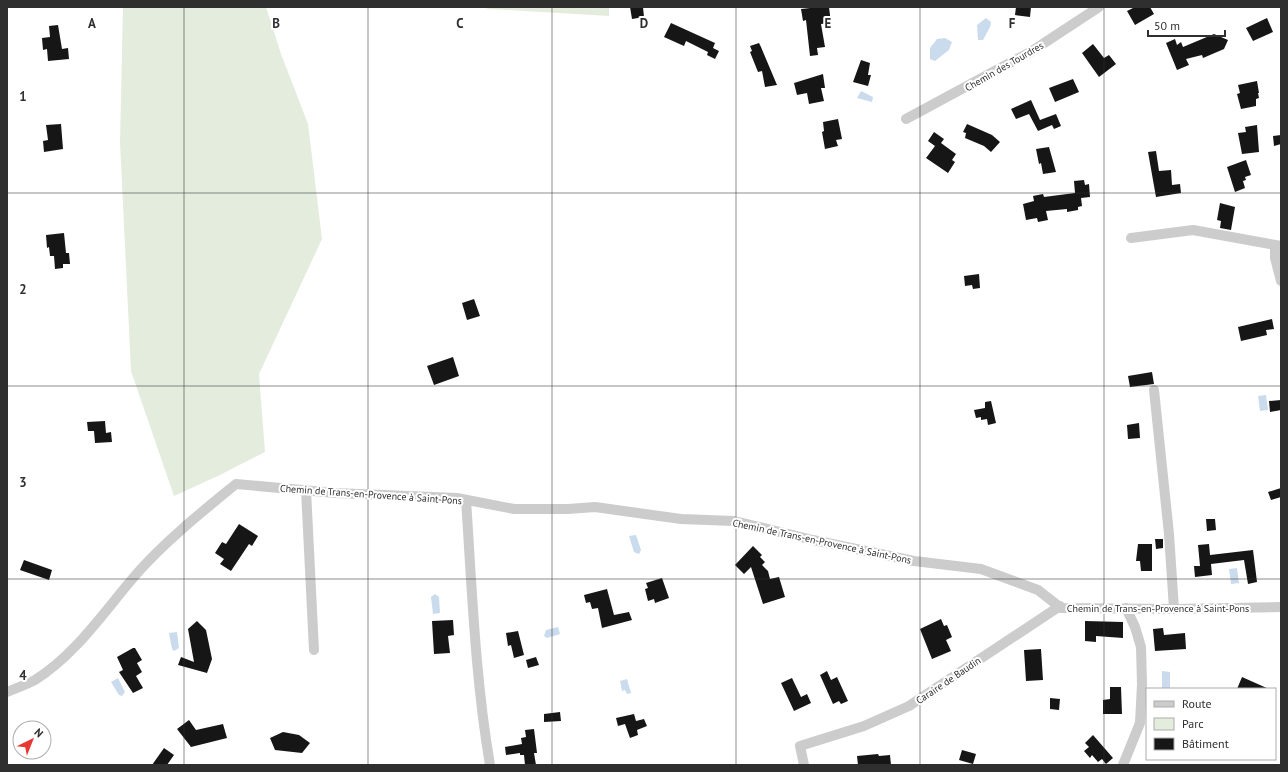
<svg xmlns="http://www.w3.org/2000/svg" width="1288" height="772" font-family="'PT Sans',sans-serif">
	<style>
		.green { fill: #e4ecdd }
		.water { fill: #c9dbec }
		.building { fill: #161616 }
		.lines { fill: none; stroke-linecap: round; stroke-linejoin: round }
		.minor { stroke: #ccc; stroke-width: 10 }
		.grid { fill: none; stroke: #2f2f2f; stroke-width: 1; stroke-opacity: 0.55 }
		.labels { text-anchor: middle; stroke-width: 4; stroke-linejoin: round; paint-order: stroke }
		.street-label { font-size: 10px; fill: #2f2f2f; stroke: #fff }
		.grid-label { font-size: 13px; text-anchor: middle; font-weight: bold; fill: #2f2f2f; stroke: #fff; stroke-width: 4; stroke-linejoin: round; paint-order: stroke }
	</style>
	<rect width="100%" height="100%" fill="#fff"/>
	<!-- green -->
	<path class="green" d="M123,7H266L281,54L308,124L322,239L259,374L265,452L220,475L174,496L131,371L120,142Z
		M479,7H609V16L490,9Z"/>
	<!-- water -->
	<path class="water" d="M986,18L991,22L990,27L983,40H978L977,25Z
		M945,38L952,42L949,50L935,61L930,59V48L937,39Z
		M861,91L873,97L872,102L857,98Z
		M1266,395L1268,410L1260,411L1258,396Z
		M636,535L641,550L639,554L634,552L629,536Z
		M1237,568L1239,583L1231,584L1229,569Z
		M435,594L439,597L440,613L433,614L431,597Z
		M558,627L560,634L547,638L544,636L546,630Z
		M177,632L179,648L174,651L172,649L169,633Z
		M1162,671L1170,672V689H1162Z
		M118,678L125,692L122,696L119,695L111,682Z
		M627,679L631,693L627,694L625,690L622,691L620,681Z"/>
	<!-- building -->
	<path class="building" d="M630,7H643L644,17L632,19Z
		M819,7H829L831,23L821,24L825,47L817,48L818,55L810,56L806,20L803,21L801,9Z
		M1016,7H1031L1030,17L1015,15Z
		M1135,7H1150L1154,14L1135,25L1127,11Z
		M1267,18L1273,32L1253,41L1246,28Z
		M671,23L715,43L713,48L719,51L715,59L707,55L708,52L686,41L684,46L664,37Z
		M58,25L62,49L68,48L69,59L48,61L47,49L43,50L42,38L50,37L49,26Z
		M1214,34L1228,40L1224,49L1203,58L1202,55L1186,59L1189,65L1177,70L1166,43L1175,39L1177,45L1181,42L1183,47Z
		M759,43L761,47L777,85L765,87L762,71L758,72L750,52L752,51L750,46Z
		M1093,44L1104,58L1109,55L1116,64L1099,77L1082,53Z
		M861,60L870,63L868,75H871L868,86L853,82Z
		M823,74L825,88H821L824,101L809,104L807,93L797,95L794,83Z
		M1073,79L1079,92L1055,102L1049,88Z
		M1257,81L1259,93H1258L1259,98L1256,99V106L1241,109L1237,94L1240,93L1238,85Z
		M1031,100L1040,120L1056,114L1061,126L1054,129L1052,125L1038,131L1029,114L1016,119L1011,109Z
		M838,119L842,139L836,140L838,146L825,149L822,132L824,131L823,122Z
		M61,124L63,149L44,152L43,141L48,140L46,125Z
		M967,124L992,135L1000,142L991,152L984,146L965,138L966,133L963,132Z
		M1257,125L1259,152L1242,154L1238,133L1246,132L1245,127Z
		M934,132L944,139L941,143L956,154L952,160L955,162L948,173L926,158L935,146L928,141Z
		M1281,135V144L1274,146L1273,136Z
		M1049,147L1056,172L1043,174L1041,163L1039,164L1036,149Z
		M1156,151L1159,171L1171,170L1172,185L1180,184L1181,193L1156,197L1148,152Z
		M1246,160L1251,175L1245,177L1246,180L1243,181L1245,188L1235,192L1227,167Z
		M1084,180L1085,185L1089,184L1090,197L1081,198L1082,206L1078,207V210L1067,212V209L1046,211L1048,220L1038,222L1037,218L1026,220L1023,204L1034,201L1033,196L1043,194L1044,197L1075,193L1074,181Z
		M1220,203L1235,207L1231,230L1220,228L1221,221L1217,220Z
		M64,233L66,253H69L70,264H63V268L55,269L54,256H50L49,247L47,248L46,235Z
		M979,274L980,288L973,289L972,285L965,286L964,276Z
		M474,299L480,316L467,320L462,303Z
		M1272,319L1274,329L1266,330L1267,335L1241,341L1238,327Z
		M453,357L459,376L434,385L427,366Z
		M1152,372L1154,384L1130,387L1128,376Z
		M1281,400V410L1270,412L1269,401Z
		M991,401L996,423L988,425L987,419L981,420V417L976,418L974,410L985,408V402Z
		M105,421L106,433L111,432L112,442L95,443L94,431H88L87,422Z
		M1139,423L1140,438L1128,439L1127,425Z
		M1281,488V497L1271,500L1268,492Z
		M1206,519H1215L1216,530L1207,531Z
		M239,524L258,536L252,546L249,544L231,571L220,564L224,559L215,553L222,542L226,544Z
		M1155,539H1163V548L1156,549Z
		M1138,544H1152V571H1141L1140,561H1136Z
		M1209,544L1210,555L1253,550L1257,582L1248,584L1244,560L1211,564L1212,575L1195,577L1194,566H1200L1198,545Z
		M753,546L762,555L760,557L765,562L762,565L768,571L770,579L779,577L785,597L763,604L751,567L744,574L735,565Z
		M24,560L52,570L49,580L20,570Z
		M662,578L669,598L655,603L654,599L648,601L645,589L648,588L646,583Z
		M607,589L614,615L629,612L632,620L602,628L598,608L592,609L590,602L586,603L584,595Z
		M941,619L944,626L947,625L952,637L946,640L951,651L932,659L920,629Z
		M453,620L454,635L448,636L450,653L434,654L432,621Z
		M197,621L206,630L212,659L207,673L178,665L181,657L194,662L188,629Z
		M1085,621L1123,622V638L1096,636V642L1085,641Z
		M1163,628L1164,635L1185,633L1186,649L1155,651L1153,629Z
		M518,631L524,655L514,658L511,645L508,646L506,633Z
		M133,648H135L142,660L137,663L142,672L136,676L143,688L133,693L119,672L123,670L117,657Z
		M1041,649L1043,680L1026,681L1024,650Z
		M536,657L539,665L528,668L526,660Z
		M827,671L831,680L837,677L848,701L841,704L839,701L833,704L820,675Z
		M1242,677L1269,689H1237Z
		M792,678L801,697L807,694L811,703L794,711L781,683Z
		M1110,687H1121L1122,714H1103V700L1110,699Z
		M1050,698L1060,699L1059,710L1050,709Z
		M560,712L561,721L544,722V714Z
		M634,714L636,721L644,719L647,726L637,730L638,735L630,738L625,724L618,726L616,718Z
		M189,720L196,730L223,724L227,738L191,747L177,729Z
		M534,729L537,753H534L536,765H525L524,755H520V753L506,755L505,747L522,744L521,738L526,737L525,730Z
		M283,732L299,735L310,743L302,753L275,750L270,738Z
		M1093,735L1113,758L1106,764L1102,759L1098,762L1092,755L1090,758L1084,751L1089,747L1085,743Z
		M164,748L174,755L167,765H152Z
		M962,750L976,754L973,764L959,760Z
		M878,754L879,756L890,755L891,765H858L857,756Z"/>
	<g class="lines">
		<!-- minor -->
		<path class="minor" d="M906,119L1032,51L1099,7
			M1131,238L1193,230L1281,246
			M1275,245V258L1281,281
			M1154,390L1169,534L1174,609
			M306,490L314,650
			M466,500C472,588 475,677 490,765
			M7,692C16,688 26,685 35,680C78,653 107,607 140,570C169,538 203,511 236,484L335,493L457,498L514,509H568L595,507L681,519L734,521L813,540L914,561L981,569L1038,590L1061,608L1174,609L1281,607
			M804,765L800,746L864,726L909,706L1060,606
			M1123,765L1140,723L1142,684L1141,647L1135,627L1126,608"/>
	</g>
	<!-- grid -->
	<path class="grid" d="M184,7V765M368,7V765M552,7V765M736,7V765M920,7V765M1104,7V765M7,193H1281M7,386H1281M7,579H1281"/>
	<g class="labels">
		<!-- street labels -->
		<g class="street-label">
			<text transform="translate(1004 66) rotate(-30)" y="4">Chemin des Tourdres</text>
			<text transform="translate(371 494) rotate(4)" y="4">Chemin de Trans-en-Provence à Saint-Pons</text>
			<text transform="translate(822 541) rotate(12)" y="4">Chemin de Trans-en-Provence à Saint-Pons</text>
			<text x="1158" y="612">Chemin de Trans-en-Provence à Saint-Pons</text>
			<text transform="translate(948 680) rotate(-34)" y="4">Caraire de Baudin</text>
		</g>
	</g>
	<g class="grid-label">
		<text x="92" y="28">A</text>
		<text x="276" y="28">B</text>
		<text x="460" y="28">C</text>
		<text x="644" y="28">D</text>
		<text x="828" y="28">E</text>
		<text x="1012" y="28">F</text>
		<text x="23" y="101">1</text>
		<text x="23" y="294">2</text>
		<text x="23" y="487">3</text>
		<text x="23" y="680">4</text>
	</g>
	<!-- border -->
	<rect width="1288" height="772" fill="none" stroke="#2f2f2f" stroke-width="16"/>
	<!-- legend -->
	<rect x="1146" y="688" width="130" height="72" fill="#ffffff" stroke="#acacac"/>
	<rect x="1154" y="701" width="20" height="6" fill="#cccccc" stroke="#acacac"/>
	<text x="1182" y="708" font-size="12" fill="#2f2f2f">Route</text>
	<rect x="1154" y="718" width="20" height="12" fill="#e4ecdd" stroke="#acacac"/>
	<text x="1182" y="728" font-size="12" fill="#2f2f2f">Parc</text>
	<rect x="1154" y="738" width="20" height="12" fill="#161616" stroke="#acacac"/>
	<text x="1182" y="748" font-size="12" fill="#2f2f2f">Bâtiment</text>
	<!-- north arrow -->
	<g transform="translate(32 740) rotate(43)"><circle r="19" fill="#ffffff" stroke="#acacac"/>
	<path d="M0-3L7 15L0 10L-7 15Z" fill="#e63732"/>
	<text y="-6" font-size="11" font-weight="bold" text-anchor="middle" fill="#2f2f2f">N</text>
	</g>
	<!-- scale -->
	<path d="M1148 30v6h77v-6" fill="none" stroke="#2f2f2f" stroke-width="2"/>
	<text x="1154" y="30" font-size="12" fill="#2f2f2f" stroke="#ffffff" stroke-width="3" paint-order="stroke">50 m</text>
</svg>
